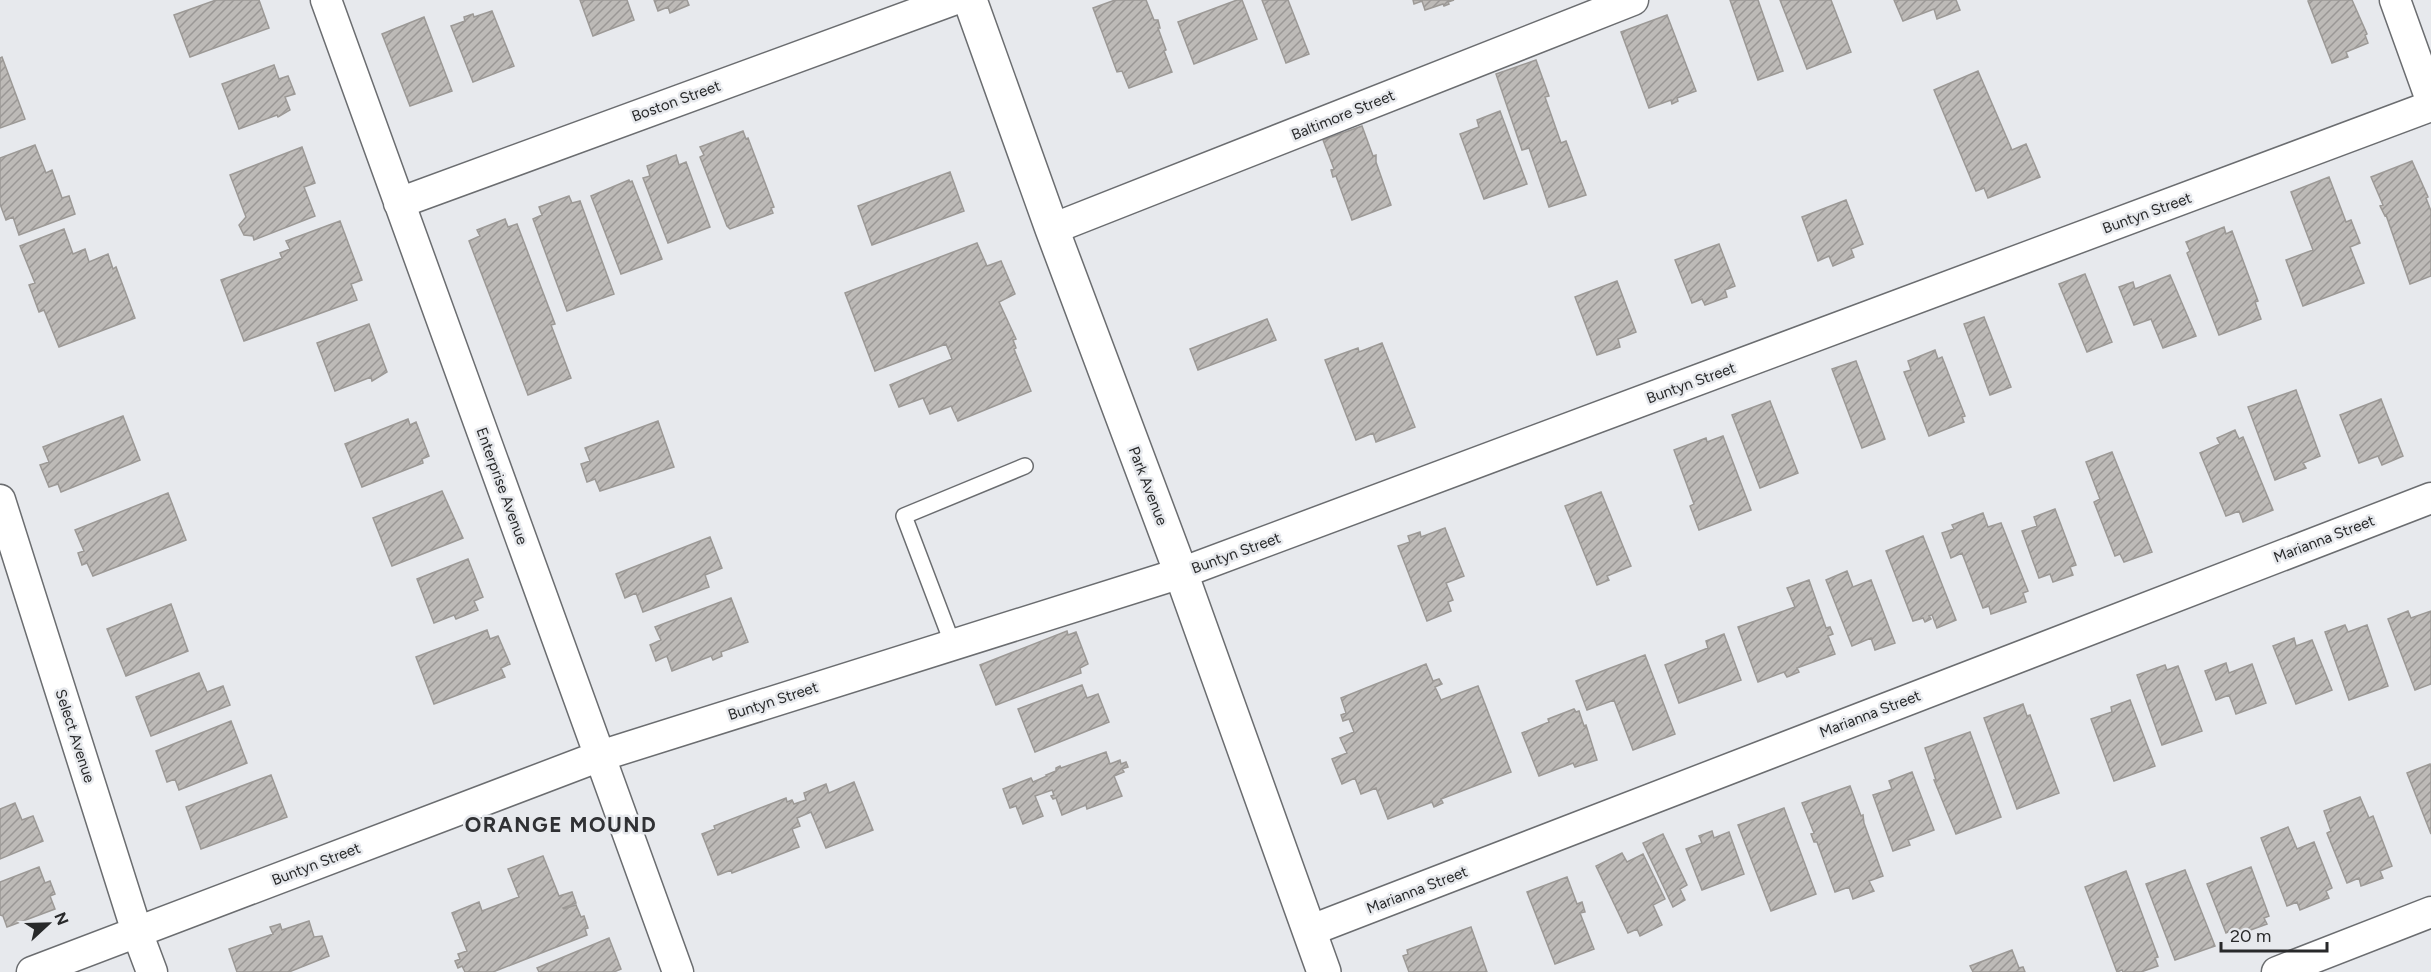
<svg xmlns="http://www.w3.org/2000/svg" width="2431" height="972" font-family="Figtree,sans-serif">
	<style>
		.building { fill: url(#building-hatch); stroke: #9c9996; stroke-width: 1.5 }
		.lines { fill: none; stroke-linecap: round; stroke-linejoin: round }
		.lane-casing { stroke: #6b6d70; stroke-width: 18 }
		.street-casing { stroke: #6b6d70; stroke-width: 33 }
		.secondary-casing { stroke: #6b6d70; stroke-width: 36 }
		.lane { stroke: #fff; stroke-width: 15 }
		.street { stroke: #fff; stroke-width: 30 }
		.secondary { stroke: #fff; stroke-width: 33 }
		.labels { text-anchor: middle; stroke-width: 5; stroke-linejoin: round; paint-order: stroke }
		.street-label { font-size: 15px; fill: #28292a; stroke: #e7e9ed }
		.district-label { font-size: 21px; font-weight: bold; letter-spacing: 1.5px; fill: #303134; stroke: #e7e9ed }
	</style>
	<defs>
		<pattern id="building-hatch" width="6" height="6" patternUnits="userSpaceOnUse" patternTransform="scale(1.5)"><rect width="6" height="6" fill="#bdbab7"/><path d="M-1 1l2-2M0 6l6-6M5 7l2-2" fill="none" stroke="#9a9795"/></pattern>
	</defs>
	<rect width="100%" height="100%" fill="#e7e9ed"/>
	<!-- building -->
	<path class="building" d="M216,0H259L269,28L190,57L174,15Z
		M580,0H627L634,20L593,36Z
		M654,0H687L689,5L670,13L668,7L658,11Z
		M1115,0H1146L1154,20H1158L1160,28H1158L1166,50L1164,51L1172,72L1129,88L1122,71L1117,72L1093,8Z
		M1237,0H1242L1257,39L1194,64L1178,22Z
		M1262,0H1288L1309,54L1286,63Z
		M1413,0H1454L1448,2L1449,4L1444,6L1443,4L1425,10L1422,1L1414,4Z
		M1730,0H1758L1783,71L1758,80Z
		M1780,0H1831L1851,52L1807,69Z
		M1894,0H1956L1960,10L1937,19L1934,9L1903,21Z
		M2312,0H2352L2367,34L2365,35L2368,43L2346,52L2348,57L2332,63L2308,1Z
		M492,11L514,66L473,82L451,26L465,21L464,17L473,14L474,17Z
		M1667,15L1696,91L1677,98L1678,101L1672,104L1671,100L1649,108L1621,32Z
		M424,17L452,91L410,106L382,34Z
		M2,57L25,119L0,128V58Z
		M1536,60L1549,96L1545,97L1561,143L1566,141L1586,195L1549,207L1529,148L1522,150L1496,74Z
		M274,65L279,79L288,76L295,94L285,97L290,110L278,117L277,115L239,129L222,84Z
		M1978,71L2012,150L2026,144L2040,177L1988,198L1984,188L1976,191L1934,90Z
		M1500,111L1527,184L1484,199L1460,134L1479,127L1477,120Z
		M1362,126L1373,156L1376,155V162L1391,205L1352,220L1336,176L1333,177L1331,170L1334,169L1323,140Z
		M743,131L746,139L748,138L774,207L771,208L773,213L730,229L727,226L700,157L704,155L700,147Z
		M35,145L46,173L52,170L62,198L69,196L75,214L19,235L13,217L6,220L0,204V158Z
		M302,147L315,183L304,187L315,216L254,240L253,236L244,235L239,225L246,217L230,175Z
		M676,155L679,165L686,162L710,227L668,243L643,178L650,176L647,166Z
		M2412,161L2428,197L2426,198L2431,211V276L2410,284L2386,215L2385,216L2380,206L2383,205L2371,177Z
		M950,172L964,211L872,245L858,206Z
		M2329,177L2346,222L2351,220L2360,243L2350,247L2364,283L2303,306L2286,260L2313,250L2291,192Z
		M629,180L630,182L632,181L662,259L621,274L591,196Z
		M569,196L572,203L580,201L614,294L567,311L533,219L542,215L539,207Z
		M1846,200L1863,244L1851,249L1854,257L1833,266L1829,256L1818,261L1802,217Z
		M505,219L508,227L517,224L555,324L551,325L571,378L528,395L469,241L480,236L477,230Z
		M340,221L362,280L351,284L357,300L244,341L221,280L282,258L280,253L290,249L286,241Z
		M2224,227L2226,234L2232,231L2258,301L2255,302L2261,319L2219,335L2187,253L2190,251L2186,242Z
		M64,229L73,254L85,249L89,262L108,254L113,269L116,267L135,318L59,347L44,310L39,312L29,285L35,283L20,246Z
		M977,243L987,266L1001,261L1015,294L999,302L1016,339L1013,340L1016,348L1014,349L1031,391L958,421L951,406L930,414L923,398L899,407L890,385L952,359L946,344L875,371L845,293Z
		M1719,244L1735,286L1725,290L1727,297L1705,305L1702,299L1692,303L1675,260Z
		M2085,274L2112,342L2087,352L2059,284Z
		M2170,275L2196,336L2163,348L2151,319L2134,325L2119,287L2133,282L2135,289Z
		M1617,281L1636,332L1618,339L1620,347L1597,355L1575,297Z
		M1984,317L2011,387L1990,395L1964,324Z
		M1267,319L1276,340L1198,370L1190,349Z
		M369,324L387,372L372,381L371,377L335,391L317,343Z
		M1382,343L1415,427L1376,442L1373,433L1356,440L1325,360L1358,348L1359,352Z
		M1935,350L1938,359L1942,357L1965,416L1962,417L1964,422L1929,436L1904,372L1911,370L1908,361Z
		M1856,361L1885,439L1862,448L1832,369Z
		M2296,390L2320,456L2303,463L2306,468L2275,480L2248,407Z
		M2381,399L2403,456L2382,465L2378,456L2359,463L2340,415Z
		M1770,401L1798,473L1760,488L1732,415Z
		M123,416L140,460L61,492L58,484L49,487L40,465L49,462L43,447Z
		M408,419L410,425L416,422L429,456L422,459L423,463L362,487L345,444Z
		M658,421L674,467L600,491L595,479L587,482L581,464L590,461L585,448Z
		M2235,430L2239,439L2243,437L2273,510L2243,522L2239,511L2226,516L2200,453L2220,444L2217,438Z
		M1723,436L1751,510L1699,530L1690,506L1694,504L1674,450L1706,438L1707,442Z
		M2112,452L2152,552L2124,562L2120,554L2115,556L2094,502L2100,499L2086,462Z
		M442,491L463,538L392,566L373,518Z
		M1601,492L1631,566L1607,576L1609,580L1597,585L1565,506Z
		M168,493L186,540L93,576L87,563L82,565L78,553L84,551L75,530Z
		M2055,509L2076,565L2070,567L2073,575L2053,582L2050,574L2039,578L2022,531L2037,526L2034,517Z
		M1983,513L1988,527L2001,523L2028,591L2023,593L2026,602L1991,614L1989,606L1983,608L1962,553L1951,558L1942,533L1954,529L1952,525Z
		M1445,528L1464,576L1446,583L1453,600L1448,602L1451,611L1427,621L1398,546L1410,542L1408,536L1420,532L1421,537Z
		M1923,536L1956,620L1937,628L1932,615L1929,616L1931,619L1925,622L1923,618L1913,621L1886,551Z
		M710,537L722,568L705,575L709,587L643,612L636,593L625,598L616,574Z
		M468,559L483,597L474,601L478,610L456,619L454,615L434,623L417,579Z
		M1847,571L1853,587L1871,580L1895,643L1875,650L1871,638L1852,646L1826,580Z
		M1809,580L1826,628L1830,627L1833,634L1828,636L1835,654L1797,668L1799,672L1787,677L1784,672L1758,682L1738,627L1795,607L1787,588Z
		M731,598L748,642L721,652L722,656L713,660L711,656L672,671L667,656L656,661L650,645L661,640L655,627Z
		M171,604L188,651L126,676L107,629Z
		M2408,611L2411,618L2431,611V684L2415,690L2388,619Z
		M2345,625L2348,632L2367,625L2388,686L2349,700L2325,632Z
		M487,630L490,639L498,636L510,664L501,668L505,677L434,704L416,657Z
		M1067,631L1068,635L1076,632L1088,664L1080,668L1081,673L996,705L980,665Z
		M1724,634L1741,680L1679,703L1665,665L1708,648L1706,641Z
		M2294,638L2296,646L2312,640L2332,690L2296,704L2273,646Z
		M1645,655L1675,734L1633,750L1614,700L1587,710L1576,681Z
		M2226,663L2229,673L2252,664L2266,703L2236,714L2229,695L2216,700L2205,671Z
		M1426,664L1433,681L1439,679L1442,684L1435,687L1441,700L1478,686L1511,772L1441,799L1443,803L1434,807L1432,802L1388,819L1376,788L1361,794L1355,778L1342,784L1332,759L1347,753L1340,738L1354,732L1349,719L1343,721L1341,715L1346,713L1341,698Z
		M2165,665L2167,670L2178,666L2202,731L2162,745L2137,675Z
		M199,673L207,692L223,686L230,705L151,736L136,697Z
		M1082,685L1087,698L1098,694L1109,722L1035,752L1018,709Z
		M2130,700L2155,766L2114,781L2091,719L2112,712L2111,707Z
		M2023,704L2027,716L2030,715L2059,793L2017,809L1984,718Z
		M1574,709L1576,712L1579,711L1584,726L1586,725L1597,760L1575,767L1573,763L1539,776L1522,733L1549,722L1548,719Z
		M231,721L247,763L179,790L175,779L167,782L156,751Z
		M1970,732L2001,817L1956,834L1934,780H1936L1925,748Z
		M1106,752L1110,764L1120,760L1121,764L1126,762L1128,767L1122,769L1124,772L1114,776L1122,796L1087,809L1086,805L1062,815L1056,798L1053,799L1051,796L1054,795L1052,790L1035,796L1043,816L1023,824L1016,806L1010,808L1003,789L1031,778L1033,782L1047,776L1046,775L1056,771V768L1060,766L1061,768Z
		M2430,764L2431,767V834L2407,773Z
		M1912,772L1934,830L1908,840L1910,845L1893,851L1873,795L1892,789L1889,781Z
		M271,775L287,817L201,849L186,807Z
		M854,782L873,830L826,848L811,812L797,818L800,826L792,829L799,847L732,873L731,870L718,875L702,834L715,829L714,826L786,798L787,802L792,800L794,804L806,800L804,793L826,784L829,793Z
		M1850,786L1861,816L1863,815L1864,823L1883,876L1869,881L1874,891L1853,899L1849,887L1835,892L1817,842H1814L1811,834L1814,833L1802,803Z
		M2360,797L2369,818L2373,816L2392,866L2380,871L2383,878L2361,886L2359,878L2347,883L2327,833L2331,831L2324,811Z
		M15,803L22,820L33,816L43,841L0,859V809Z
		M1784,808L1816,894L1771,911L1738,825Z
		M2288,827L2297,849L2314,842L2332,888L2326,891L2329,898L2300,910L2297,902L2287,906L2261,838Z
		M1712,831L1714,838L1729,832L1744,874L1702,890L1686,849L1702,843L1699,836Z
		M1663,834L1687,885L1680,889L1685,900L1673,907L1643,843Z
		M1622,853L1627,862L1643,854L1665,899L1653,905L1662,925L1640,936L1637,929L1628,933L1596,866Z
		M543,856L559,896L572,892L576,903L563,908L564,909L576,905L581,917L584,916L588,928L585,929L587,935L493,972H465L462,966L458,968L455,961L460,959L458,954L467,951L452,913L479,902L482,911L519,897L508,869Z
		M39,867L45,883L50,881L55,894L50,896L55,909L7,927L3,916L0,915V882Z
		M2251,867L2269,916L2264,918L2267,924L2234,936L2232,930L2226,933L2207,884Z
		M2185,870L2215,946L2175,960L2146,884Z
		M2126,871L2158,957L2155,958L2158,966L2141,972H2123L2122,970L2117,972L2085,887Z
		M1567,877L1577,904L1582,902L1585,912L1580,913L1594,949L1555,964L1527,892Z
		M309,921L314,937L322,936L329,956L289,972H237L229,949L273,934L270,927L280,924L282,930Z
		M1471,927L1487,972H1409L1403,956L1408,954L1407,950Z
		M609,938L621,969L614,972H539L537,968Z
		M2012,950L2019,968L2023,967L2025,972H1973L1970,966Z"/>
	<g class="lines">
		<defs>
			<path id="lane" d="M953,645L904,516L1025,466"/>
			<path id="street" d="M326,0L678,972
				M2395,0L2431,100
				M399,203L953,0
				M1052,229L1633,0
				M0,500L137,932L152,972
				M1309,931L2431,498
				M32,972L600,756L1181,573L2431,106
				M2277,972L2431,912"/>
			<path id="secondary" d="M970,0L1052,229L1181,573L1324,972"/>
		</defs>
		<!-- lane casing -->
		<use href="#lane" class="lane-casing"/>
		<!-- street casing -->
		<use href="#street" class="street-casing"/>
		<!-- secondary casing -->
		<use href="#secondary" class="secondary-casing"/>
		<!-- lane -->
		<use href="#lane" class="lane"/>
		<!-- street -->
		<use href="#street" class="street"/>
		<!-- secondary -->
		<use href="#secondary" class="secondary"/>
	</g>
	<g class="labels">
		<!-- street labels -->
		<g class="street-label">
			<text transform="translate(676 101) rotate(-20)" y="5">Boston Street</text>
			<text transform="translate(1343 115) rotate(-22)" y="5">Baltimore Street</text>
			<text transform="translate(2147 213) rotate(-20)" y="5">Buntyn Street</text>
			<text transform="translate(1691 383) rotate(-20)" y="5">Buntyn Street</text>
			<text transform="translate(502 486) rotate(70)" y="5">Enterprise Avenue</text>
			<text transform="translate(1148 486) rotate(69)" y="5">Park Avenue</text>
			<text transform="translate(2324 539) rotate(-21)" y="5">Marianna Street</text>
			<text transform="translate(1236 553) rotate(-20)" y="5">Buntyn Street</text>
			<text transform="translate(773 701) rotate(-18)" y="5">Buntyn Street</text>
			<text transform="translate(1870 714) rotate(-21)" y="5">Marianna Street</text>
			<text transform="translate(75 736) rotate(72)" y="5">Select Avenue</text>
			<text transform="translate(316 864) rotate(-21)" y="5">Buntyn Street</text>
			<text transform="translate(1417 890) rotate(-21)" y="5">Marianna Street</text>
		</g>
		<!-- district labels -->
		<g class="district-label">
			<text x="561" y="832">ORANGE MOUND</text>
		</g>
	</g>
	<!-- north arrow -->
	<g transform="translate(48 924) rotate(68)" stroke="#e7e9ed" stroke-width="4.5" paint-order="stroke">
	<path d="M0-4.5L10 22L0 15L-10 22Z" fill="#28292a"/>
	<text y="-9" font-size="16" font-weight="bold" text-anchor="middle" fill="#28292a">N</text>
	</g>
	<!-- scale -->
	<path d="M2221 942v9h106v-9" fill="none" stroke="#28292a" stroke-width="3"/>
	<text x="2230" y="942" font-size="18" fill="#28292a" stroke="#e7e9ed" stroke-width="4.5" paint-order="stroke">20 m</text>
</svg>
